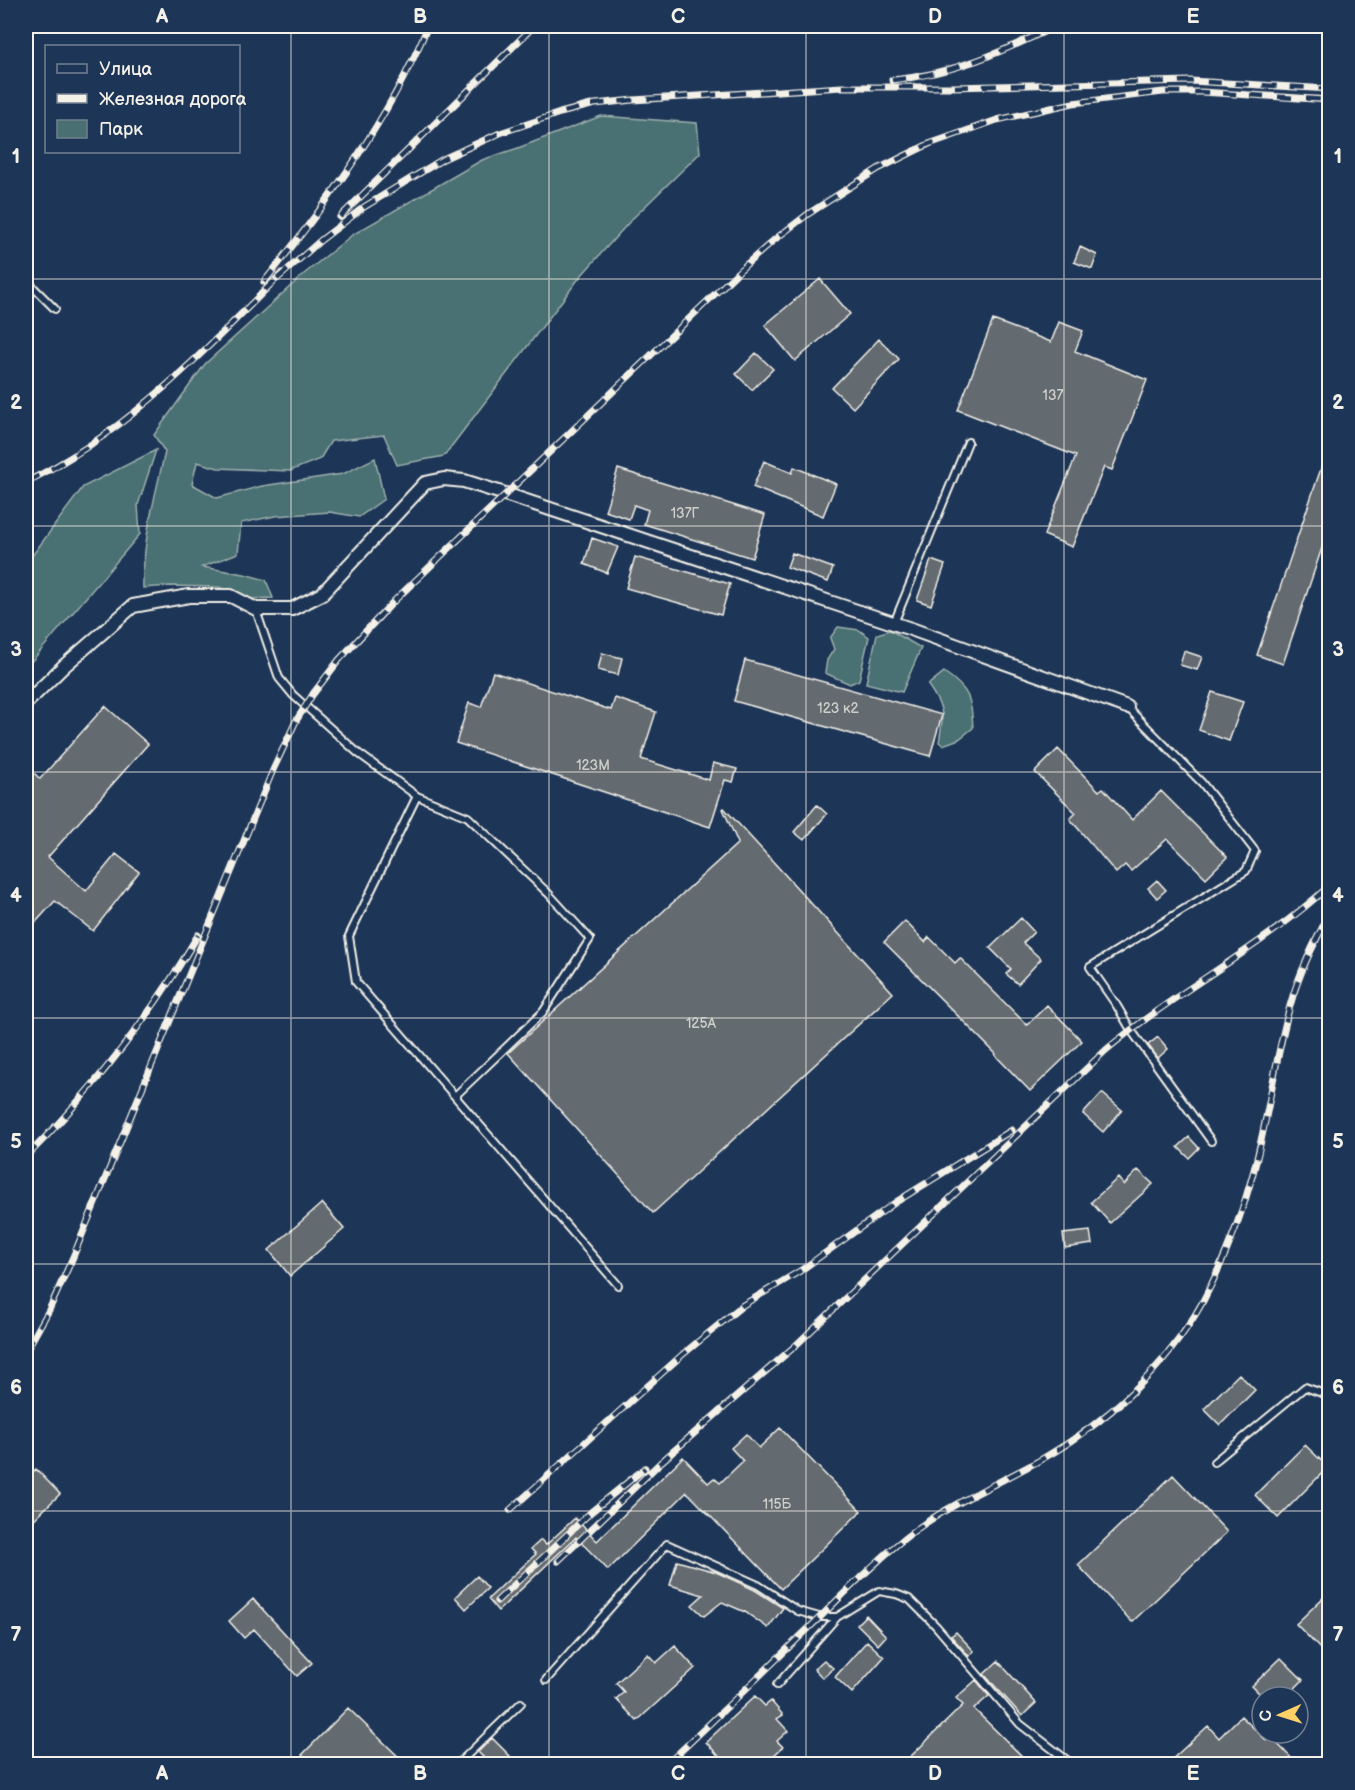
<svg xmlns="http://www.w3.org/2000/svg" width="1355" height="1790" font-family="'Balsamiq Sans',sans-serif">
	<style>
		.green { fill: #496f72; stroke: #9eb0ad; stroke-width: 1.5 }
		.building { fill: #646b70; stroke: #f4f1e8; stroke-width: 1.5 }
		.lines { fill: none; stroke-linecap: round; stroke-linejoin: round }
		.lane-casing { stroke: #f4f1e8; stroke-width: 10 }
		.street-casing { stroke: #f4f1e8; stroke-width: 16 }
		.lane { stroke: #1d3557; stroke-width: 6 }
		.street { stroke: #1d3557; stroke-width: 12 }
		.rail-casing { stroke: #f4f1e8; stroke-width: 7 }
		.rail { stroke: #1d3557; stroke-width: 4.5; stroke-dasharray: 14; stroke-linecap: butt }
		.grid { fill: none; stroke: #f4f1e8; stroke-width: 1.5; stroke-opacity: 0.55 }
		.labels { text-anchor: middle; stroke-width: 4.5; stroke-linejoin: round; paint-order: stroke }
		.number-label { font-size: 14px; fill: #d0d0ca }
		.neatline { fill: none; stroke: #f4f1e8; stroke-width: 2 }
		.grid-label { font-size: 20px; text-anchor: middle; font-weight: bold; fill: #f4f1e8 }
	</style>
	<rect width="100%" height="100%" fill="#1d3557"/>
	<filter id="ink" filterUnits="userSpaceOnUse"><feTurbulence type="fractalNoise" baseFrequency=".0167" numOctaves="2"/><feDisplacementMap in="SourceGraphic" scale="12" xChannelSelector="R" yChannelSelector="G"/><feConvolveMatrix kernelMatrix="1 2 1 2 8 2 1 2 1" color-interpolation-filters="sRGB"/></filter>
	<g filter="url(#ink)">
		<!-- green -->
		<path class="green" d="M601,116L697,123L700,153L632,219L580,277L444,456L397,465L384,435L331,441L320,459L290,471L218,468L197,462L192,484L217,498L262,486L343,474L375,458L384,499L359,517L330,512L275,516L241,523L238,553L202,567L244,574L266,580L273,598L247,599L219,587L170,586L143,588C142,543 155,496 165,452L154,435L205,364L304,274L352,235L482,160L518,148Z
			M156,450L138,505L140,534L31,662L26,657V564L83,487Z
			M838,627L859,630L869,637L859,680L850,684L825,673L827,660L834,649L830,638Z
			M890,630L921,648L902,692L866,683L877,634Z
			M944,672C970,690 971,698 973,728L959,739L943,745L939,742C944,714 945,710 928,685Z"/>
		<!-- building -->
		<path class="building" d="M1080,247L1097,255L1092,269L1074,262Z
			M820,279L850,314L795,361L765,325Z
			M993,320L1051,342L1059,322L1083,331L1075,351L1147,380L1112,470L1104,467L1072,547L1044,535L1076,456L958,410Z
			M879,339L899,359L853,408L832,388Z
			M756,353L773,369L752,390L736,374Z
			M1328,448H1329V527L1283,664L1257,655Z
			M764,461L792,473L794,467L836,484L823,516L753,487Z
			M618,469L765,515L752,558L644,524L648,510L634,505L629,519L605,511Z
			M592,538L618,547L607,573L584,564Z
			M792,553L833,568L828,582L787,567Z
			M635,557L730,584L721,615L626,588Z
			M931,560L945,565L931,605L917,600Z
			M1184,651L1202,657L1197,670L1180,665Z
			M602,653L622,658L618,675L598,670Z
			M745,660L942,715L930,756L734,701Z
			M493,672L611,710L615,698L656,712L641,759L709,780L713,763L737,769L733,782L725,780L710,827L456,743L469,703L481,707Z
			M1212,692L1243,702L1229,741L1199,730Z
			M105,706L148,744L48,857L86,891L116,854L139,872L93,931L55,901L26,933V765L40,779Z
			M1058,749L1099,791L1103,788L1132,820L1161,791L1227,857L1206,878L1167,839L1131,871L1125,865L1116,873L1070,819L1076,813L1035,772Z
			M817,805L827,814L804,840L794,832Z
			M724,808L893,993L653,1213L508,1053L738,843L723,809Z
			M1157,880L1166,890L1157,898L1148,888Z
			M1021,918L1034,932L1023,943L1041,959L1018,984L1006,974L1011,969L990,948Z
			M905,921L925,942L929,937L955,963L960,958L1027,1025L1047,1005L1082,1041L1030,1091L995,1055L996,1054L884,942Z
			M1158,1037L1168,1049L1158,1058L1148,1045Z
			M1102,1093L1122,1110L1103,1132L1083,1114Z
			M1189,1137L1199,1148L1189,1158L1178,1147Z
			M1138,1170L1153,1184L1110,1223L1091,1202L1118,1178L1124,1185Z
			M322,1203L344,1229L290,1276L269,1250Z
			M1090,1231L1092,1244L1065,1248L1063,1234Z
			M1239,1374L1255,1390L1220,1425L1204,1409Z
			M780,1428L861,1511L781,1589L687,1492L608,1570L576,1537L498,1611L488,1599L536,1554L531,1549L541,1540L546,1545L575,1518L597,1541L683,1457L708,1483L714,1478L720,1483L743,1461L731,1448L746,1434L759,1448Z
			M1305,1445L1328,1467L1278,1518L1255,1495Z
			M36,1469L60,1494L26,1527V1479Z
			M1173,1475L1227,1532L1132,1622L1078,1565Z
			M677,1561L716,1572L755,1590L783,1608L768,1628L745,1612L722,1602L704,1616L692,1605L703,1595L670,1585Z
			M477,1576L488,1588L466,1609L455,1597Z
			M1329,1592V1658L1296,1624Z
			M253,1599L312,1663L297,1676L254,1629L244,1638L229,1621Z
			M866,1615L886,1636L878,1645L857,1624Z
			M956,1632L974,1651L969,1656L951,1636Z
			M867,1641L884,1657L852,1693L835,1677Z
			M675,1646L695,1668L637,1721L616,1699L624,1692L616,1683L648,1654L656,1663Z
			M1281,1658L1303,1680L1286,1697H1263L1252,1686Z
			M824,1660L833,1668L823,1678L814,1669Z
			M998,1661L1036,1703L1022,1716L984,1674Z
			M976,1680L989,1696L974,1709L1030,1764H903L963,1705L956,1698Z
			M755,1696L765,1706L771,1701L783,1715L777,1719L788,1731L777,1741L783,1747L764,1764H726L706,1742Z
			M348,1708L406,1764H312L302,1755Z
			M1241,1716L1267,1741L1271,1737L1297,1764H1167L1208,1726L1219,1738Z
			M492,1738L510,1756L501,1764H490L478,1752Z"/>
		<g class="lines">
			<defs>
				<path id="lane" d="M26,280L55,309
					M256,610L279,678L293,695L358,753L417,796L468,817L548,893L590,939L543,1012L455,1096
					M894,623L968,442
					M1127,707L1202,783L1255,851L1246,871L1090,967L1117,1006L1131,1030L1211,1141
					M417,796L349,936L356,982L618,1285
					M1214,1462L1305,1387L1330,1396
					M546,1680L667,1544L758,1585L798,1611L819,1617H837L879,1591L896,1594L909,1599L936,1626L1020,1724L1072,1764
					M777,1685L837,1617
					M458,1764L521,1703"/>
				<path id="street" d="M26,703L64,666L133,606L189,596H231L256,609H292L322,594L425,483L444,479L464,481L505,494L911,629L1127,707"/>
			</defs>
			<!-- lane casing -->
			<use href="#lane" class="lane-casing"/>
			<!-- street casing -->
			<use href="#street" class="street-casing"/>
			<!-- lane -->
			<use href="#lane" class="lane"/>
			<!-- street -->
			<use href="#street" class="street"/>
			<defs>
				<path id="rail" d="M892,80C953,74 1002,52 1056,26
					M340,217L534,26
					M277,279L321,240L364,207L443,159L500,133L560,113L595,104L633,100L842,87H952L1190,81L1330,89
					M264,282C328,202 388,121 428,26
					M26,482C129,432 202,353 282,273
					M1327,754L1330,752
					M26,1157C92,1091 151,1016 198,935
					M26,1351L49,1310L73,1257L273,770L296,721L313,694L339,660L394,601L740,270L774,240L808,214L878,169L929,144L997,120L1073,103L1163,92H1201L1330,100
					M510,1510L682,1355L743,1305L800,1271L896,1202L1012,1130
					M558,1561L661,1462L794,1347L1106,1050C1177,990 1262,948 1330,885
					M497,1601L591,1512L645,1468
					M667,1764C715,1719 762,1673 810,1627C841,1597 871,1565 905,1538C946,1505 996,1485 1042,1459C1106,1423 1166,1368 1202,1303C1223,1263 1240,1221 1252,1177C1268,1121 1274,1063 1290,1006C1299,973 1314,943 1330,913"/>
			</defs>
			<!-- rail casing -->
			<use href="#rail" class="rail-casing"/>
			<!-- rail -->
			<use href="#rail" class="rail"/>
		</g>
	</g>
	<!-- grid -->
	<path class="grid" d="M291,26V1764M549,26V1764M806,26V1764M1064,26V1764M26,279H1330M26,526H1330M26,772H1330M26,1018H1330M26,1264H1330M26,1511H1330"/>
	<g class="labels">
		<!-- number labels -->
		<g class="number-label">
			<text x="1053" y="400">137</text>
			<text x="685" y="518">137Г</text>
			<text x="838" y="713">123 к2</text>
			<text x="593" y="770">123М</text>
			<text x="701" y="1028">125А</text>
			<text x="777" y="1509">115Б</text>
		</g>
	</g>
	<!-- margin -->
	<rect width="1355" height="1790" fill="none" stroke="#1d3557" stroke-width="66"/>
	<!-- legend -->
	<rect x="45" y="45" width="195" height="108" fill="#1d3557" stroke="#738091" stroke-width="1.5"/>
	<rect x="57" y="64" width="30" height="9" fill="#1d3557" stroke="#738091" stroke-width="1.5"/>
	<text x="99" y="75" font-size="18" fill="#f4f1e8">Улица</text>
	<rect x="57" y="94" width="30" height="9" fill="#f4f1e8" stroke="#738091" stroke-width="1.5"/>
	<text x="99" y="105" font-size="18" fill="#f4f1e8">Железная дорога</text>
	<rect x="57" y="120" width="30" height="18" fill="#496f72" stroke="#738091" stroke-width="1.5"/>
	<text x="99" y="135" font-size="18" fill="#f4f1e8">Парк</text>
	<!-- north arrow -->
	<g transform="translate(1280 1715) rotate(267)"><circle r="28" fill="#1d3557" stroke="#738091" stroke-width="1.5"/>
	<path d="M0-4.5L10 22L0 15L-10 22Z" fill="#ffd166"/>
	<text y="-9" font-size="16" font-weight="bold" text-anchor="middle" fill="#f4f1e8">С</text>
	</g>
	<rect x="33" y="33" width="1289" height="1724" class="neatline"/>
	<g class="grid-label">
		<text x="162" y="23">A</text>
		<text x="420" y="23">B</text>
		<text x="678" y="23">C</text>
		<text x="935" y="23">D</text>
		<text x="1193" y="23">E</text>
		<text x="16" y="163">1</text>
		<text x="1338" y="163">1</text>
		<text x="16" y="409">2</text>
		<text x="1338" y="409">2</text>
		<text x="16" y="656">3</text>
		<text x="1338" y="656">3</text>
		<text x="16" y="902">4</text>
		<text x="1338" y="902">4</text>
		<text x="16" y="1148">5</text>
		<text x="1338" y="1148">5</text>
		<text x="16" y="1394">6</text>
		<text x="1338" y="1394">6</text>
		<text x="16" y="1641">7</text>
		<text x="1338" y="1641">7</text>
		<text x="162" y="1780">A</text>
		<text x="420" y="1780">B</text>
		<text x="678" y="1780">C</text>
		<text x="935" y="1780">D</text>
		<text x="1193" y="1780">E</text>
	</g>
</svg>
